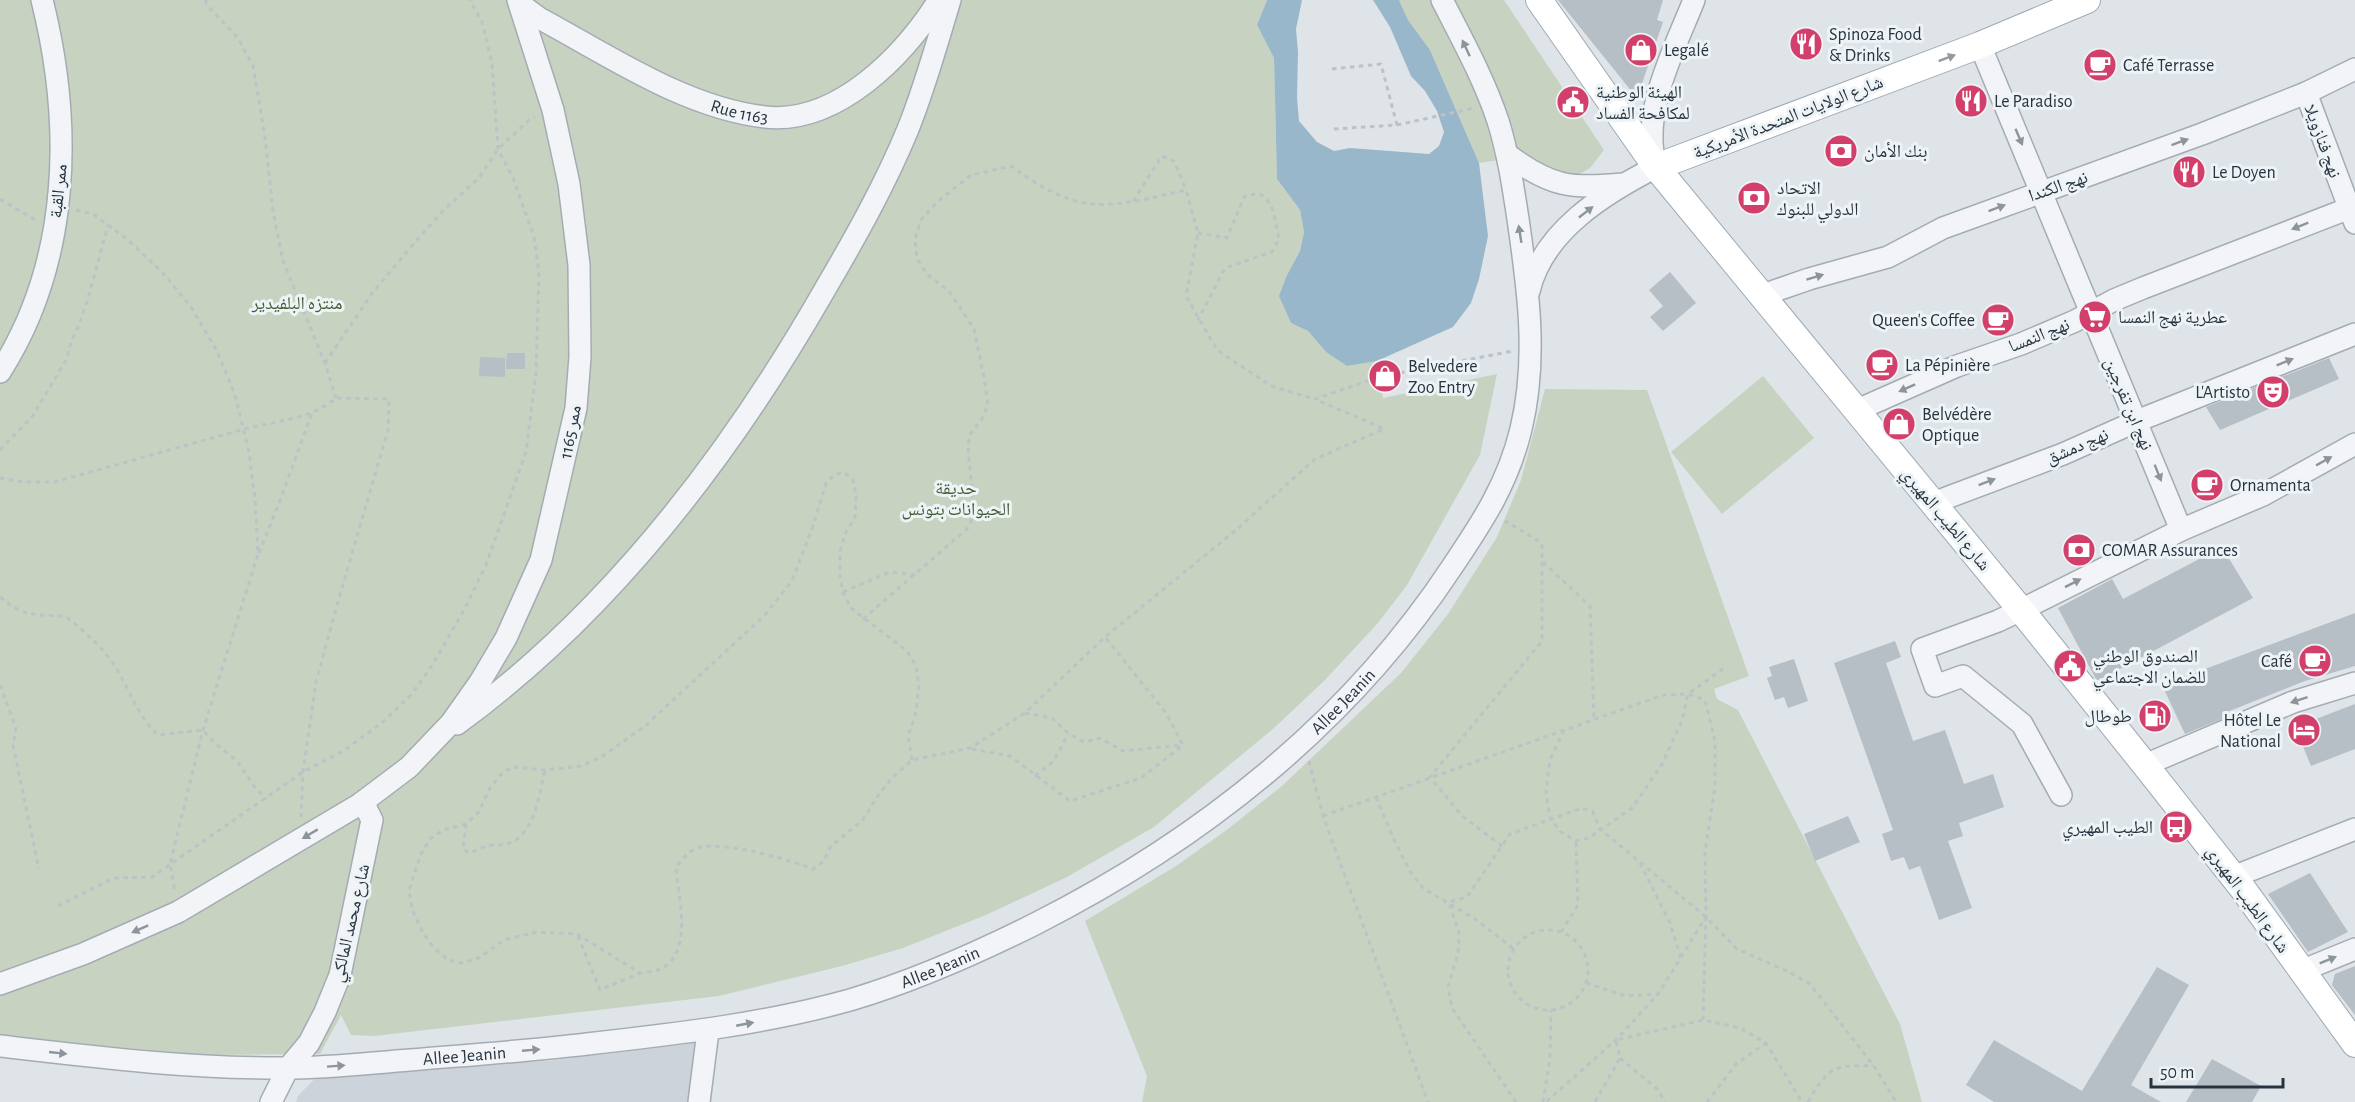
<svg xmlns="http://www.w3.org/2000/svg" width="2355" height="1102" font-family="'Alegreya Sans','Noto Naskh Arabic',sans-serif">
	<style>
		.built { fill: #cdd3db }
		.green { fill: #c7d3c0 }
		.water { fill: #98b7ca }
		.building { fill: #b6bec6 }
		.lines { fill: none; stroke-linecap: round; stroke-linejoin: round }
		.minor-casing { stroke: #a4acb3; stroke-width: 24 }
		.major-casing { stroke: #9eaab5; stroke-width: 28 }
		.path { stroke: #bdc2c7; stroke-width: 3; stroke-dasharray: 4.5 4.5; stroke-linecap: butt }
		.minor { stroke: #f2f4f7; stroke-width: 21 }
		.major { stroke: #fff; stroke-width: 26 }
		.oneway { fill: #8c949c }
		.oneway2 { fill: #939aa0 }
		.labels { text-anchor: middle; stroke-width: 6; stroke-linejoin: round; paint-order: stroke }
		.poi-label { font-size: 18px; fill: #273440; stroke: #eef3f6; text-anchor: start }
		.street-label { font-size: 18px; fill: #273440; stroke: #eef3f6 }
		.park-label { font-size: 18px; fill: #415c34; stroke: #eef3f6 }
	</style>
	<rect width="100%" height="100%" fill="#dfe4e9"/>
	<!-- built -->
	<path class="built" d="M702,1041L688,1102H296L298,1096L324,1069L548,1061Z"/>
	<!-- green -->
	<path class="green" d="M0,0H1267L1257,25L1274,58L1277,179L1300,210L1304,232L1300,251L1287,275L1280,296L1291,323L1308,331L1326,352L1347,366L1377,361L1383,398L1497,374L1480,455L1407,585L1378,623L1325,680L1273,729L1154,827L1067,877L986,915L903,948L842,966L719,996L374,1036L351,1035L341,1015L320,1054L208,1055L0,1037Z
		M1399,0H1504L1604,150L1590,168L1570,180L1518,157L1479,163L1430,50L1408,20Z
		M1763,376L1814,438L1722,514L1671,452Z
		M1545,389L1647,390L1749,676L1714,689L1717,699L1738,710L1900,1024L1922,1102H1142L1147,1076L1085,921L1176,866L1228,829L1283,785L1401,673L1448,614L1497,537L1521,480Z"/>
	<!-- water -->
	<path class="water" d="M1267,0H1302L1296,29L1298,52L1297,98L1299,121L1317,142L1334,151L1350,148L1429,154L1439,146L1444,132L1437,111L1425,91L1411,76L1390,27L1373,0H1399L1408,20L1430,50L1479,163L1488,236L1479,279L1471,303L1453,327L1377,361L1347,366L1326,352L1308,331L1291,323L1279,296L1287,275L1300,251L1304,232L1300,210L1277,179L1274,58L1257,25Z"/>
	<!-- building -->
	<path class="building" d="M1558,0H1663L1657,20L1663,22L1637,98Z
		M1670,272L1696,303L1663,331L1650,317L1663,306L1649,290Z
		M507,353H525V369H506Z
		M480,357L505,358V377L479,376Z
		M2329,358L2339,379L2220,430L2206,407Z
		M2222,547L2253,598L2097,681L2058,608L2112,579L2123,599Z
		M2355,613V666L2305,681L2227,712L2222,719L2185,734L2162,685Z
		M1895,641L1901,657L1886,663L1913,741L1945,730L1964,784L1993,774L2004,807L1959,823L1963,836L1948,841L1972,908L1939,920L1920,866L1909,870L1904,857L1891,861L1882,834L1893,830L1834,663Z
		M1794,659L1808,701L1788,708L1784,697L1775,700L1767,678L1772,676L1769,667Z
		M2355,704V749L2311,766L2295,727Z
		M1848,816L1860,842L1815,861L1804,834Z
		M2310,873L2348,932L2308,952L2268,894Z
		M2355,966V1015L2332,985L2335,974Z
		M2157,967L2189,985L2131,1085L2161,1102H1994L1966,1085L1994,1040L2082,1091Z
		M2212,1059L2261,1086L2252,1102H2186Z"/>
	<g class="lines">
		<defs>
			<g id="minor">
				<path id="s1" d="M520,4L539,18C608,55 685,108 765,117C838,125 904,55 939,0"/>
				<path d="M1980,45L2181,530"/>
				<path d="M2306,93L2355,223"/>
				<path d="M1508,155C1551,187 1571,189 1623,184"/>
				<path d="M1529,291C1543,231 1605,193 1656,167C1640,112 1674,51 1694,0"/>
				<path d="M1760,296L1809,279L1888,257L1943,228L2202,134L2306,93L2355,69"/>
				<path d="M0,372C71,261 73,124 42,0"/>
				<path d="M1855,411L1957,366L2021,344L2075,321L2114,300L2143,288L2355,206"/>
				<path d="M1933,503L2063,454L2137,421L2355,334"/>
				<path d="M457,724C612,611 730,455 824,291C855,238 885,185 908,129C925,87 937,43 950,0"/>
				<path d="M2145,765L2293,702L2355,683"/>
				<path d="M2061,795L2022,724L1963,676L1935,686L1922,649L1998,621L2021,610L2181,530L2263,495L2355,444"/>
				<path d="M2233,877L2355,829"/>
				<path d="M2301,971L2355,949"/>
				<path d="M0,984L83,954L178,912L360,804L409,767L451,723L480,682L506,638L541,560L576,408L580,357L579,265L569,184L553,110L518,0"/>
				<path id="s2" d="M0,1046C95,1057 192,1069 288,1068C329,1068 370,1063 410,1060C469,1055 528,1051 587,1044C676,1034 764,1024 850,1000C914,981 975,954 1035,924C1201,840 1349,723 1452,567C1483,521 1508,483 1521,429C1538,359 1528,288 1518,219C1513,186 1508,153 1498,121C1484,79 1462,39 1442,0"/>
				<path d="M271,1102L288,1068L309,1043L325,1012L340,975L372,820L367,810L360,804"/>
				<path d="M699,1102L708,1031"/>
			</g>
			<path id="major" d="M1539,0L1656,167L2021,610L2145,765L2243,889L2355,1044
				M1656,167L1980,45L2087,0"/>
		</defs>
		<!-- minor casing -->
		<use href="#minor" class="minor-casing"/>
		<!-- major casing -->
		<use href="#major" class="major-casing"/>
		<!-- path -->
		<path class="path" d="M206,0V4L238,38L253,66L265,137L273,211L283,261L325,363L336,398
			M1332,69L1381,64L1397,125
			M1334,129L1397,125L1474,108
			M0,199L37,221
			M1133,201L1162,156L1174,161L1186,190
			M76,210L93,214L127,239L162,272L191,307L217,351L235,395L249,452L255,499L258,554L203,730L170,864L175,893
			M1198,233L1227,238L1244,197L1258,193C1275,201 1275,222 1279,239L1272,252L1225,268L1198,320
			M325,363L373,292L416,241L443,211L479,178L498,149L529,120L535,117
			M0,450L32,417L66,360L71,342L79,325L89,295L108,225
			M0,478L24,482H54C117,465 179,447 241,430C273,421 311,420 336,398L389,399L388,430L339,598L316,682L303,772L301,817
			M259,553L281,498L312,413
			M1543,562L1590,606L1594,720
			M843,592L890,572L915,575
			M0,597C23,617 36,615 65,616C85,632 105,649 118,671C133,697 136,713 158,735L203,730L217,745L237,761L254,786L266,799
			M863,619L967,529L974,515L968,446L970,434L982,419L988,404L984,378L974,329L949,291L928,275L917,259L915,239L921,220L937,202L971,175L1011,166C1031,180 1051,194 1076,201C1111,211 1152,197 1186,190L1198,233L1186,296L1217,350L1271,386L1315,399L1379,377L1513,351
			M0,685L16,728L13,745L39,869
			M1025,713L1052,718L1068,733L1084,742L1100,738L1123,751L1182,745
			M1564,730L1550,760L1546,792L1550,818L1561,832L1576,841L1589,838L1632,808L1661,766L1682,721L1688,694L1727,666
			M972,749L1010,756L1070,801L1141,778L1183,745L1166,713L1105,637
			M912,760L908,736L915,716L919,686L916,666L907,651L851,608L843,592L840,576V552L845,534L855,517L856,495L853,480L844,472L834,475L826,483L814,523L792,581L764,616L645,726L603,756L581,766L545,770L513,767L502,773L490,788L478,813L466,824L443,830L430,839L421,854L409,890L412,909L422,931L433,947L448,960L461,963L479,958L504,940L536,932L577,934L640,973C645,972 653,972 658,970C695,956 678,896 676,868C682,859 689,850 700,847C726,842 788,859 813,869L823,862L831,846L862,821L879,794L893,777L912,760L970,748L1025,713L1105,637L1236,530L1315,459L1384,429L1315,399
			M1309,761L1323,816L1428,1102
			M1035,776L1053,762L1068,734
			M1376,797L1395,842L1411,873L1423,888L1475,919L1514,949
			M1323,816L1663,695L1688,694L1705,700L1715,741V786L1705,852L1706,917L1658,994L1616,1040L1546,1102
			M466,824L463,849L469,853C475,851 481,848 487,846C496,844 505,846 514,841C535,830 540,791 545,770
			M1502,846L1462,816L1430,777L1542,641V543L1505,521
			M1640,863L1670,923L1681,958
			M58,906L114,878L152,877L303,772L345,750L384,721L411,695L433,664L464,610L486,565L526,452L536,373L539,272L534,237L513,178L498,149L492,63L482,22L470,0
			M1508 970a40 40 0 1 1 80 0a40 40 0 1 1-80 0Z
			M1561,932L1578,905L1576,841
			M578,936L600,990L640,973
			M1586,983L1626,996L1657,994
			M1703,1020L1706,917
			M1620,1058L1657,1089L1665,1102
			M1516,1102L1452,1008L1448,986L1458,954L1459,933L1449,902L1467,897L1510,834L1582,808L1593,812L1600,829L1706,917L1737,949L1789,972L1810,984L1874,1066L1896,1102
			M1543,1102L1550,1058L1551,1010
			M1595,1102L1620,1058L1616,1040L1703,1020L1740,1028L1766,1043L1802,1102
			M1707,1102L1736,1064L1766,1043
			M1808,1102C1829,1066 1833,1065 1874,1066"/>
		<!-- minor -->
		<use href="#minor" class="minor"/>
		<!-- major -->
		<use href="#major" class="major"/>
	</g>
	<!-- one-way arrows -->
	<defs><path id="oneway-solid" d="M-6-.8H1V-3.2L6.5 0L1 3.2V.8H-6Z" transform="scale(1.5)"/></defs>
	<g class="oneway">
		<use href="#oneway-solid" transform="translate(1466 48) rotate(-115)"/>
		<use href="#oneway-solid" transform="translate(2019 137) rotate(67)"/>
		<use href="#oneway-solid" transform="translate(2180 142) rotate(-20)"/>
		<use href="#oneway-solid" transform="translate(1997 208) rotate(-21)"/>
		<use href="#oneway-solid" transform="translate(1586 212) rotate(-38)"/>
		<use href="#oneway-solid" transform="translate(2300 226) rotate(158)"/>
		<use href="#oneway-solid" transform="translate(1520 234) rotate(-99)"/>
		<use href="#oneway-solid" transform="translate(1815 277) rotate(-17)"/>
		<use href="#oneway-solid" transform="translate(2285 362) rotate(-22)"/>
		<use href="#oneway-solid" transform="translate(1907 388) rotate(156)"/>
		<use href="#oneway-solid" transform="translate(2324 461) rotate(-29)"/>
		<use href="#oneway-solid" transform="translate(2158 473) rotate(68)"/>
		<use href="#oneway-solid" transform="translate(1987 482) rotate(-21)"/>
		<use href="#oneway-solid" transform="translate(2073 583) rotate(-27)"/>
		<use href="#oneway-solid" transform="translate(2299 700) rotate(162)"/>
		<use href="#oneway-solid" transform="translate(310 834) rotate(149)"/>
		<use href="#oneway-solid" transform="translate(140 929) rotate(156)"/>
		<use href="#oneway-solid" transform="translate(2328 960) rotate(-22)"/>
		<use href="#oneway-solid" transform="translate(745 1024) rotate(-11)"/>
		<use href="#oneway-solid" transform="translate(531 1050) rotate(-5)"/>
		<use href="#oneway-solid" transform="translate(58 1053) rotate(6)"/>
		<use href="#oneway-solid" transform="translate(336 1066) rotate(-4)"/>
	</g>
	<use class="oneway2" href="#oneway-solid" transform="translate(1947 58) rotate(-21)"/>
	<!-- icons -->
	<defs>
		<symbol id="restaurant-disc" viewBox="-11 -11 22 22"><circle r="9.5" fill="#d23f6a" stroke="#eef3f6"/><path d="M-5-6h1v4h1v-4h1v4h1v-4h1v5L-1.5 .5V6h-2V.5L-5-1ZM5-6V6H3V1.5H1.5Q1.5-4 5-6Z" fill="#fff"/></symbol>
		<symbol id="shop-disc" viewBox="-11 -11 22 22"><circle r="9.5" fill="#d23f6a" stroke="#eef3f6"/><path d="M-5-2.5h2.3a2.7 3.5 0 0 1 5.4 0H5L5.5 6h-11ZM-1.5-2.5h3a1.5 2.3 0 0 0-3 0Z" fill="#fff"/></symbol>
		<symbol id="cafe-disc" viewBox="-11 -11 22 22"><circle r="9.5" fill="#d23f6a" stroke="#eef3f6"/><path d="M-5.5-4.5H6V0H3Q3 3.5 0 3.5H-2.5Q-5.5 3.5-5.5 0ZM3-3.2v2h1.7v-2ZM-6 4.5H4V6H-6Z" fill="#fff"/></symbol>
		<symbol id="civic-disc" viewBox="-11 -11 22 22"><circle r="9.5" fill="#d23f6a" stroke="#eef3f6"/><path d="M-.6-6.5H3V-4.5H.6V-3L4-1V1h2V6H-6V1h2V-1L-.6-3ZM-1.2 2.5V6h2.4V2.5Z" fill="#fff"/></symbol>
		<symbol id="bank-disc" viewBox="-11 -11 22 22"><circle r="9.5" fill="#d23f6a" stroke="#eef3f6"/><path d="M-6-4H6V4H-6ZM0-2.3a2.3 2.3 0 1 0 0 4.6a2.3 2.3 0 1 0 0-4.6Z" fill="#fff"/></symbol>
		<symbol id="supermarket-disc" viewBox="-11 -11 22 22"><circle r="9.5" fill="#d23f6a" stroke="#eef3f6"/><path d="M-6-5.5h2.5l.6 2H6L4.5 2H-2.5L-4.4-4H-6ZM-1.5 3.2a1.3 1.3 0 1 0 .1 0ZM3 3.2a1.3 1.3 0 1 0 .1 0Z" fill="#fff"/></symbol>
		<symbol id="theatre-disc" viewBox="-11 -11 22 22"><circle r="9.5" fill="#d23f6a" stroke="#eef3f6"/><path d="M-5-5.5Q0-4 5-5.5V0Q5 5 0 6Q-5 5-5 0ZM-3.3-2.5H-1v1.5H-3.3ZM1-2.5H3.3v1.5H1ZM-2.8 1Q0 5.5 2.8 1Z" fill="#fff"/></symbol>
		<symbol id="fuel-disc" viewBox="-11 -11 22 22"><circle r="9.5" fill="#d23f6a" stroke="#eef3f6"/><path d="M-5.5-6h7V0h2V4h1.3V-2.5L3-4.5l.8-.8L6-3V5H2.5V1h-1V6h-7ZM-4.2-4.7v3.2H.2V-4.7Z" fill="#fff"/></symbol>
		<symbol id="hotel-disc" viewBox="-11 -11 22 22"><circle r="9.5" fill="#d23f6a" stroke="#eef3f6"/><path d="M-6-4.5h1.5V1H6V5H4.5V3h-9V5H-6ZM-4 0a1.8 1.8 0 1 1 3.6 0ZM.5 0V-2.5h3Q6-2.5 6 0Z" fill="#fff"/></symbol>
		<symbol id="bus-disc" viewBox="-11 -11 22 22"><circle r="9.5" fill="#d23f6a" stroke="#eef3f6"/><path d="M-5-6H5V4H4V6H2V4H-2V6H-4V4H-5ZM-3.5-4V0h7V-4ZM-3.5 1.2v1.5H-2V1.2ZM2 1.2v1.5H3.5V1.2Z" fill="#fff"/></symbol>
	</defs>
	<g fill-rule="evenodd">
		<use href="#restaurant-disc" x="1787" y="25" width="38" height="38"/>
		<use href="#shop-disc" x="1622" y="31" width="38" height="38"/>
		<use href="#cafe-disc" x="2081" y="46" width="38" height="38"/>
		<use href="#restaurant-disc" x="1952" y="82" width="38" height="38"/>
		<use href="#civic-disc" x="1554" y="83" width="38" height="38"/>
		<use href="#bank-disc" x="1822" y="132" width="38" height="38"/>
		<use href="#restaurant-disc" x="2170" y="153" width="38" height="38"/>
		<use href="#bank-disc" x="1735" y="179" width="38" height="38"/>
		<use href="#supermarket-disc" x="2076" y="298" width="38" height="38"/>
		<use href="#cafe-disc" x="1979" y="301" width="38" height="38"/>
		<use href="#cafe-disc" x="1863" y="346" width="38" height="38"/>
		<use href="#shop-disc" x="1366" y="357" width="38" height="38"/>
		<use href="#theatre-disc" x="2254" y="373" width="38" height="38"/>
		<use href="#shop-disc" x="1880" y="405" width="38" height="38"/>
		<use href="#cafe-disc" x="2188" y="466" width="38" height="38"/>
		<use href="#bank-disc" x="2060" y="531" width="38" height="38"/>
		<use href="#cafe-disc" x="2296" y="642" width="38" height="38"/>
		<use href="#civic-disc" x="2051" y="647" width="38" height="38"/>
		<use href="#fuel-disc" x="2136" y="697" width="38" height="38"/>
		<use href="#hotel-disc" x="2285" y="711" width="38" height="38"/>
		<use href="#bus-disc" x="2157" y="808" width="38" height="38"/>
	</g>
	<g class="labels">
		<!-- poi labels -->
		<g class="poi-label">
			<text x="1829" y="40">Spinoza Food<tspan x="1829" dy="21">&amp; Drinks</tspan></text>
			<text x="1664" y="56">Legalé</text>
			<text x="2123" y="71">Café Terrasse</text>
			<text x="1596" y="98">الهيئة الوطنية<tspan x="1596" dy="21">لمكافحة الفساد</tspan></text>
			<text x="1994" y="107">Le Paradiso</text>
			<text x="1864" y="157">بنك الأمان</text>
			<text x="2212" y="178">Le Doyen</text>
			<text x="1777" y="194">الاتحاد<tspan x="1777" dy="21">الدولي للبنوك</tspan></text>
			<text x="2118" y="323">عطرية نهج النمسا</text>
			<text x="1975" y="326" text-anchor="end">Queen's Coffee</text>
			<text x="1905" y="371">La Pépinière</text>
			<text x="1408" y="372">Belvedere<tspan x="1408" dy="21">Zoo Entry</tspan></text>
			<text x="2250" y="398" text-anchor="end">L'Artisto</text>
			<text x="1922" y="420">Belvédère<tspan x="1922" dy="21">Optique</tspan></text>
			<text x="2230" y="491">Ornamenta</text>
			<text x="2102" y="556">COMAR Assurances</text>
			<text x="2093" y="662">الصندوق الوطني<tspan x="2093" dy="21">للضمان الاجتماعي</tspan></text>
			<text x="2292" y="667" text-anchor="end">Café</text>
			<text x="2132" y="722" text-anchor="end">طوطال</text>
			<text x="2281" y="726" text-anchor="end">Hôtel Le<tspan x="2281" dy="21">National</tspan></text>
			<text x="2153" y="833" text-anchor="end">الطيب المهيري</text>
		</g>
		<!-- street labels -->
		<g class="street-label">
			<text dy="6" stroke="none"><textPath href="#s1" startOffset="246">Rue 1163</textPath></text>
			<text transform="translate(1788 117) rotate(-21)" y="6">شارع الولايات المتحدة الأمريكية</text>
			<text transform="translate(2323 141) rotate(70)" y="6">نهج فنازويلا</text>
			<text transform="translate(2058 186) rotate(-19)" y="6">نهج الكندا</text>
			<text transform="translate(58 191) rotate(-84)" y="6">ممر القبة</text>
			<text transform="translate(2039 335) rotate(-22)" y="6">نهج النمسا</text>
			<text transform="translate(2129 404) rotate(67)" y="6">نهج ابن تفرجين</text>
			<text transform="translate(570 432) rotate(-79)" y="6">ممر 1165</text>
			<text transform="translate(2077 446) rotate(-23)" y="6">نهج دمشق</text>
			<text transform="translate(1946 519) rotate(50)" y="6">شارع الطيب المهيري</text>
			<text dy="6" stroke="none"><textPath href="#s2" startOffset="1438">Allee Jeanin</textPath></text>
			<text transform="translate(2248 899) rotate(54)" y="6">شارع الطيب المهيري</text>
			<text transform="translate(350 923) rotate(-77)" y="6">شارع محمد المالكي</text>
			<text dy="6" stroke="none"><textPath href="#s2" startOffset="952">Allee Jeanin</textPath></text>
			<text dy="6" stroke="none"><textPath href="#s2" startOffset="466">Allee Jeanin</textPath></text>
		</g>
		<!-- park labels -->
		<g class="park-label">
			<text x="297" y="309">منتزه البلفيدير</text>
			<text x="956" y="494">حديقة<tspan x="956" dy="21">الحيوانات بتونس</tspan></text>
		</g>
	</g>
	<!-- scale -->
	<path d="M2151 1078v9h132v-9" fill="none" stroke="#273440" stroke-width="3"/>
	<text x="2160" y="1078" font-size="18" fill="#273440" stroke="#eef3f6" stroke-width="4.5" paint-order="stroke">50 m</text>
</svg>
